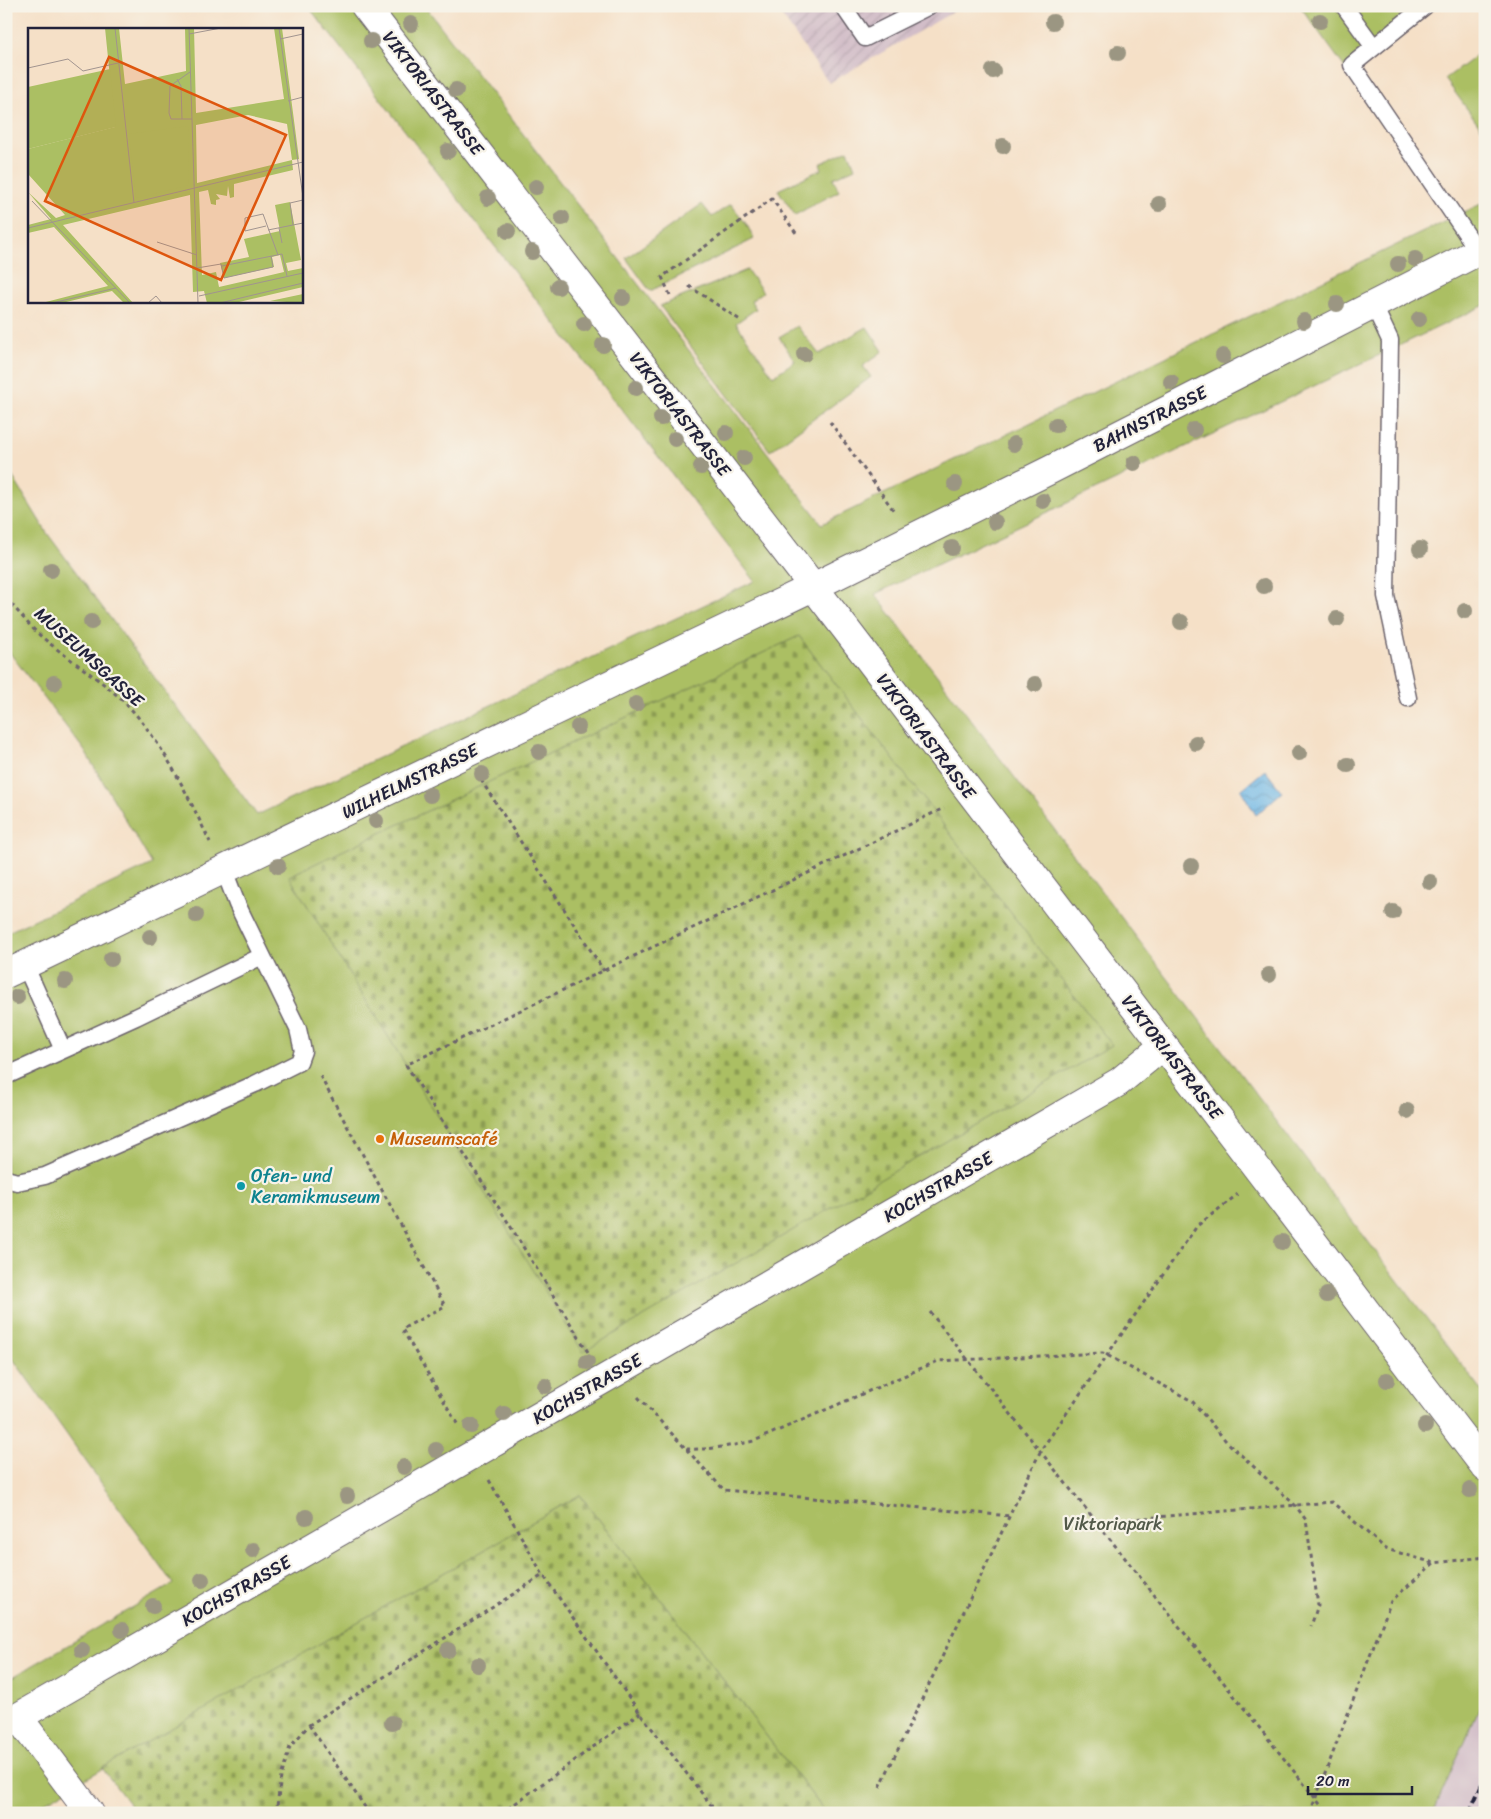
<svg xmlns="http://www.w3.org/2000/svg" width="1491" height="1819" font-family="Sriracha,sans-serif">
	<style>
		.industrial { fill: url(#industrial-furrows) }
		.railway { fill: #d2bdc8 }
		.green { fill: #abbf63; stroke: #66704f }
		.cemetery { fill: url(#cemetery-stones); stroke: #66704f }
		.water { fill: url(#water-waves); stroke: #486c90 }
		.lines { fill: none; stroke-linecap: round; stroke-linejoin: round }
		.service-casing { stroke: #6c646c; stroke-width: 19 }
		.minor-casing { stroke: #6c646c; stroke-width: 30 }
		.tertiary-casing { stroke: #6c646c; stroke-width: 30 }
		.path { stroke: #6c646c; stroke-width: 3; stroke-dasharray: 4 4; stroke-linecap: butt }
		.service { stroke: #fff; stroke-width: 16 }
		.minor { stroke: #fff; stroke-width: 28 }
		.tertiary { stroke: #fff; stroke-width: 28 }
		.rail { stroke: #22223b; stroke-width: 4; stroke-dasharray: 8 4; stroke-linecap: butt }
		.tree { fill: #9b9682 }
		.food-dot { fill: #e8710a; stroke: #f7f3e8; stroke-width: 2 }
		.culture-dot { fill: #0f9aa8; stroke: #f7f3e8; stroke-width: 2 }
		.labels { text-anchor: middle; stroke-width: 4.5; stroke-linejoin: round; paint-order: stroke }
		.street-label { font-size: 18px; fill: #22223b; stroke: #f7f3e8 }
		.food-label { font-size: 18px; fill: #c56008; stroke: #f7f3e8; text-anchor: start }
		.culture-label { font-size: 18px; fill: #0d838f; stroke: #f7f3e8; text-anchor: start }
		.park-label { font-size: 18px; fill: #525949; stroke: #f7f3e8 }
		.inset-road { fill: none; stroke: #a1948f; stroke-width: 1 }
		.view { fill: #de560e; fill-opacity: 0.15; stroke: #de560e; stroke-width: 2.5 }
		.inset-edge { fill: none; stroke: #22223b; stroke-width: 2.5 }
	</style>
	<defs>
		<pattern id="industrial-furrows" width="10" height="10" patternUnits="userSpaceOnUse" patternTransform="scale(1.25)"><rect width="10" height="10" fill="#d2bdc8"/><path d="M-1 1l2-2M0 10L10 0M9 11l2-2" fill="none" stroke="#b4a2ad"/></pattern>
		<pattern id="cemetery-stones" width="16" height="16" patternUnits="userSpaceOnUse" patternTransform="scale(1.25)"><rect width="16" height="16" fill="#abbf63"/><path d="M2 7V4a2 2 0 0 1 4 0v3zM10 15v-3a2 2 0 0 1 4 0v3z" fill="#8b9b53"/></pattern>
		<pattern id="water-waves" width="16" height="10" patternUnits="userSpaceOnUse" patternTransform="scale(1.25)"><rect width="16" height="10" fill="#6eb7e6"/><path d="M0 5q4-4 8 0t8 0" fill="none" stroke="#5a94bc"/></pattern>
	</defs>
	<rect width="100%" height="100%" fill="#f7f3e8"/>
	<filter id="ink" filterUnits="userSpaceOnUse"><feTurbulence type="fractalNoise" baseFrequency=".02" numOctaves="2"/><feDisplacementMap in="SourceGraphic" scale="10" xChannelSelector="R" yChannelSelector="G"/><feConvolveMatrix kernelMatrix="1 2 1 2 8 2 1 2 1" color-interpolation-filters="sRGB"/></filter>
	<filter id="wash" filterUnits="userSpaceOnUse"><feTurbulence type="fractalNoise" baseFrequency=".0096" numOctaves="4" result="noise"/><feDisplacementMap in="SourceGraphic" scale="20" xChannelSelector="R" yChannelSelector="G"/><feGaussianBlur stdDeviation="1.12" result="paint"/><feColorMatrix in="noise" values="0 0 0 0 0 0 0 0 0 0 0 0 0 0 0 0 0 1.4 0 .05"/><feComposite in="paint" operator="in"/></filter>
	<g filter="url(#wash)">
		<rect width="100%" height="100%" fill="#f5e0c7"/>
		<!-- industrial -->
		<path class="industrial" d="M775,6H963L829,83Z"/>
		<!-- railway -->
		<path class="railway" d="M1485,1696V1813H1433Z"/>
		<!-- green -->
		<path class="green" d="M308,6H425L822,524L1485,202V305L875,594L1485,1395V1696L1433,1813H826L580,1495L26,1813H6V1681L173,1584L6,1349V933L152,864L84,750L6,648V466L47,533L257,815L755,581Z
			M1300,6H1436L1348,72Z
			M1485,49V133L1445,79Z
			M848,150L855,168L833,178L839,191L795,215L778,190L822,169L820,164Z
			M702,204L712,217L731,204L747,225L754,239L650,291L626,258Z
			M747,270L763,292L751,301L756,309L736,323L773,376L795,361L779,337L797,326L819,354L867,327L883,351L863,366L871,377L770,451L660,306Z"/>
		<!-- cemetery -->
		<path class="cemetery" d="M799,636L1112,1045L583,1352L289,876Z
			M580,1495L826,1813H136L102,1768Z"/>
		<!-- water -->
		<path class="water" d="M1265,770L1282,792L1256,815L1241,790Z"/>
	</g>
	<g filter="url(#ink)">
		<g class="lines">
			<defs>
				<path id="service" d="M843,6L865,38L929,6
					M1344,6L1373,46
					M1425,6L1352,65L1478,251
					M1373,304L1390,340L1386,596L1408,698
					M25,965L63,1050
					M6,1076L136,1017L262,956
					M6,1179L17,1182L45,1176L255,1084L299,1062L303,1051L298,1029L237,904L224,870"/>
				<path id="minor" d="M18,1717L90,1813
					M6,1724L1119,1082L1163,1046"/>
				<path id="tertiary" d="M365,6L845,628L1485,1467
					M6,974L813,587L1050,470L1485,248"/>
			</defs>
			<!-- service casing -->
			<use href="#service" class="service-casing"/>
			<!-- minor casing -->
			<use href="#minor" class="minor-casing"/>
			<!-- tertiary casing -->
			<use href="#tertiary" class="tertiary-casing"/>
			<!-- path -->
			<path class="path" d="M689,286L740,320
				M670,295L662,277L772,199L796,233
				M830,422L894,511
				M6,598C18,611 29,626 42,637C71,662 105,681 131,709C166,748 188,796 210,842
				M481,780L604,971
				M320,1076L445,1306L402,1329L459,1427
				M930,1312L1327,1813
				M588,1352L501,1211L406,1065L944,808
				M638,1397L724,1490L1010,1516
				M686,1449C710,1450 731,1446 754,1441L938,1361L1103,1353L1192,1401L1226,1441L1295,1505L1306,1520L1318,1605L1311,1626
				M489,1480L543,1575L640,1713L717,1813
				M1098,1522L1332,1502L1386,1549L1434,1563L1485,1557
				M309,1725L369,1813
				M880,1787L1041,1450L1197,1226L1238,1194
				M276,1813L281,1777L290,1747L309,1725L543,1575
				M502,1813L640,1713
				M1310,1813L1391,1601L1434,1563"/>
			<!-- service -->
			<use href="#service" class="service"/>
			<!-- minor -->
			<use href="#minor" class="minor"/>
			<!-- tertiary -->
			<use href="#tertiary" class="tertiary"/>
			<!-- rail -->
			<path class="rail" d="M1469,1813L1485,1777"/>
		</g>
		<!-- trees -->
		<g class="tree">
			<circle cx="1320" cy="21" r="8"/>
			<circle cx="1053" cy="22" r="8"/>
			<circle cx="411" cy="24" r="8"/>
			<circle cx="371" cy="41" r="8"/>
			<circle cx="1118" cy="53" r="8"/>
			<circle cx="993" cy="71" r="8"/>
			<circle cx="456" cy="90" r="8"/>
			<circle cx="1003" cy="146" r="8"/>
			<circle cx="448" cy="151" r="8"/>
			<circle cx="536" cy="187" r="8"/>
			<circle cx="488" cy="198" r="8"/>
			<circle cx="1159" cy="204" r="8"/>
			<circle cx="562" cy="218" r="8"/>
			<circle cx="508" cy="231" r="8"/>
			<circle cx="532" cy="252" r="8"/>
			<circle cx="1415" cy="259" r="8"/>
			<circle cx="1398" cy="264" r="8"/>
			<circle cx="558" cy="287" r="8"/>
			<circle cx="623" cy="298" r="8"/>
			<circle cx="1337" cy="304" r="8"/>
			<circle cx="1419" cy="319" r="8"/>
			<circle cx="1304" cy="321" r="8"/>
			<circle cx="584" cy="324" r="8"/>
			<circle cx="603" cy="345" r="8"/>
			<circle cx="804" cy="354" r="8"/>
			<circle cx="1223" cy="356" r="8"/>
			<circle cx="1171" cy="382" r="8"/>
			<circle cx="636" cy="388" r="8"/>
			<circle cx="661" cy="418" r="8"/>
			<circle cx="1056" cy="425" r="8"/>
			<circle cx="1194" cy="430" r="8"/>
			<circle cx="726" cy="433" r="8"/>
			<circle cx="675" cy="439" r="8"/>
			<circle cx="1014" cy="444" r="8"/>
			<circle cx="744" cy="458" r="8"/>
			<circle cx="1134" cy="463" r="8"/>
			<circle cx="701" cy="467" r="8"/>
			<circle cx="955" cy="484" r="8"/>
			<circle cx="1043" cy="501" r="8"/>
			<circle cx="995" cy="522" r="8"/>
			<circle cx="952" cy="548" r="8"/>
			<circle cx="1420" cy="549" r="8"/>
			<circle cx="51" cy="570" r="8"/>
			<circle cx="1264" cy="586" r="8"/>
			<circle cx="1465" cy="611" r="8"/>
			<circle cx="1337" cy="619" r="8"/>
			<circle cx="91" cy="622" r="8"/>
			<circle cx="1181" cy="622" r="8"/>
			<circle cx="54" cy="683" r="8"/>
			<circle cx="1035" cy="684" r="8"/>
			<circle cx="636" cy="704" r="8"/>
			<circle cx="578" cy="727" r="8"/>
			<circle cx="1196" cy="743" r="8"/>
			<circle cx="539" cy="752" r="8"/>
			<circle cx="1299" cy="753" r="8"/>
			<circle cx="1348" cy="765" r="8"/>
			<circle cx="482" cy="774" r="8"/>
			<circle cx="430" cy="795" r="8"/>
			<circle cx="376" cy="821" r="8"/>
			<circle cx="278" cy="866" r="8"/>
			<circle cx="1191" cy="866" r="8"/>
			<circle cx="1430" cy="882" r="8"/>
			<circle cx="1393" cy="912" r="8"/>
			<circle cx="196" cy="915" r="8"/>
			<circle cx="150" cy="937" r="8"/>
			<circle cx="111" cy="959" r="8"/>
			<circle cx="1269" cy="975" r="8"/>
			<circle cx="65" cy="981" r="8"/>
			<circle cx="17" cy="997" r="8"/>
			<circle cx="1407" cy="1111" r="8"/>
			<circle cx="1282" cy="1242" r="8"/>
			<circle cx="1327" cy="1295" r="8"/>
			<circle cx="587" cy="1362" r="8"/>
			<circle cx="1387" cy="1380" r="8"/>
			<circle cx="545" cy="1386" r="8"/>
			<circle cx="504" cy="1414" r="8"/>
			<circle cx="471" cy="1426" r="8"/>
			<circle cx="1425" cy="1426" r="8"/>
			<circle cx="436" cy="1450" r="8"/>
			<circle cx="404" cy="1467" r="8"/>
			<circle cx="1470" cy="1490" r="8"/>
			<circle cx="347" cy="1496" r="8"/>
			<circle cx="306" cy="1517" r="8"/>
			<circle cx="253" cy="1550" r="8"/>
			<circle cx="202" cy="1580" r="8"/>
			<circle cx="153" cy="1606" r="8"/>
			<circle cx="122" cy="1630" r="8"/>
			<circle cx="82" cy="1650" r="8"/>
			<circle cx="448" cy="1650" r="8"/>
			<circle cx="478" cy="1665" r="8"/>
			<circle cx="392" cy="1723" r="8"/>
		</g>
	</g>
	<!-- markers -->
	<circle class="food-dot" cx="380" cy="1139" r="5"/>
	<circle class="culture-dot" cx="241" cy="1186" r="5"/>
	<g class="labels">
		<!-- street labels -->
		<g class="street-label">
			<text transform="translate(433 93) rotate(52)" y="6">VIKTORIASTRASSE</text>
			<text transform="translate(680 414) rotate(52)" y="6">VIKTORIASTRASSE</text>
			<text transform="translate(1150 419) rotate(-27)" y="6">BAHNSTRASSE</text>
			<text transform="translate(89 657) rotate(42)" y="6">MUSEUMSGASSE</text>
			<text transform="translate(926 736) rotate(53)" y="6">VIKTORIASTRASSE</text>
			<text transform="translate(410 781) rotate(-26)" y="6">WILHELMSTRASSE</text>
			<text transform="translate(1172 1057) rotate(52)" y="6">VIKTORIASTRASSE</text>
			<text transform="translate(938 1187) rotate(-30)" y="6">KOCHSTRASSE</text>
			<text transform="translate(587 1389) rotate(-30)" y="6">KOCHSTRASSE</text>
			<text transform="translate(236 1591) rotate(-30)" y="6">KOCHSTRASSE</text>
		</g>
		<!-- food labels -->
		<g class="food-label">
			<text x="390" y="1145">Museumscafé</text>
		</g>
		<!-- culture labels -->
		<g class="culture-label">
			<text x="251" y="1182">Ofen- und<tspan x="251" dy="21">Keramikmuseum</tspan></text>
		</g>
		<!-- park labels -->
		<g class="park-label">
			<text x="1113" y="1530">Viktoriapark</text>
		</g>
	</g>
	<!-- overview -->
	<g transform="translate(28 28)">
		<rect width="275" height="275" fill="#f5e0c7"/>
		<path d="M77,0H91L97,56L158,43L157,0H166L168,85L256,71L246,0H254L271,131L264,132L265,142L206,156V169L202,170L200,158L199,168L188,166L192,171L188,172V177L183,176L180,162L171,164L174,247L188,244L191,259L256,244L252,227L244,229L246,239L196,250L192,235L221,229L216,211L252,203L247,177L262,174L273,232L258,235L260,243L275,240V259L207,275H179L176,263L165,264L162,167L35,197L105,275H96L84,263L34,275H14L80,258L26,199L0,205V197L23,191L0,164L28,190L37,187L0,146V121L87,99ZM220,87L259,96L264,132L169,155L168,97ZM275,266V275L242,273Z" fill="#abbf63" fill-rule="evenodd"/>
		<path d="M82,41L88,99L0,121V59ZM160,98L161,157L108,170L101,106Z" fill="#abbf63"/>
		<path class="inset-road" d="M87,0L106,175M161,0L170,275M251,0L275,169M161,6L193,0M252,11L275,6M0,40L40,31L55,43L90,35M162,44L142,58L141,85L143,91H164M149,51L153,58L154,91M260,73L275,69M4,173L102,275M265,197L262,175L275,172M238,198L217,203V190L235,186L250,227M0,200L275,134M251,200L254,215M240,202L275,195M129,214L169,227M194,238L254,226L259,248M169,240L193,236L196,250L245,239L243,228M171,268L275,245M24,275L88,260M120,275L128,268L134,275M192,275L275,255"/>
		<path class="view" d="M81,29L258,107L193,252L17,173Z"/>
		<rect width="275" height="275" class="inset-edge"/>
	</g>
	<!-- margin -->
	<rect width="1491" height="1819" fill="none" stroke="#f7f3e8" stroke-width="25"/>
	<!-- scale -->
	<path d="M1308 1786v8h104v-8" fill="none" stroke="#22223b" stroke-width="2.5"/>
	<text x="1316" y="1786" font-size="15" fill="#22223b" stroke="#f7f3e8" stroke-width="4" paint-order="stroke">20 m</text>
</svg>
